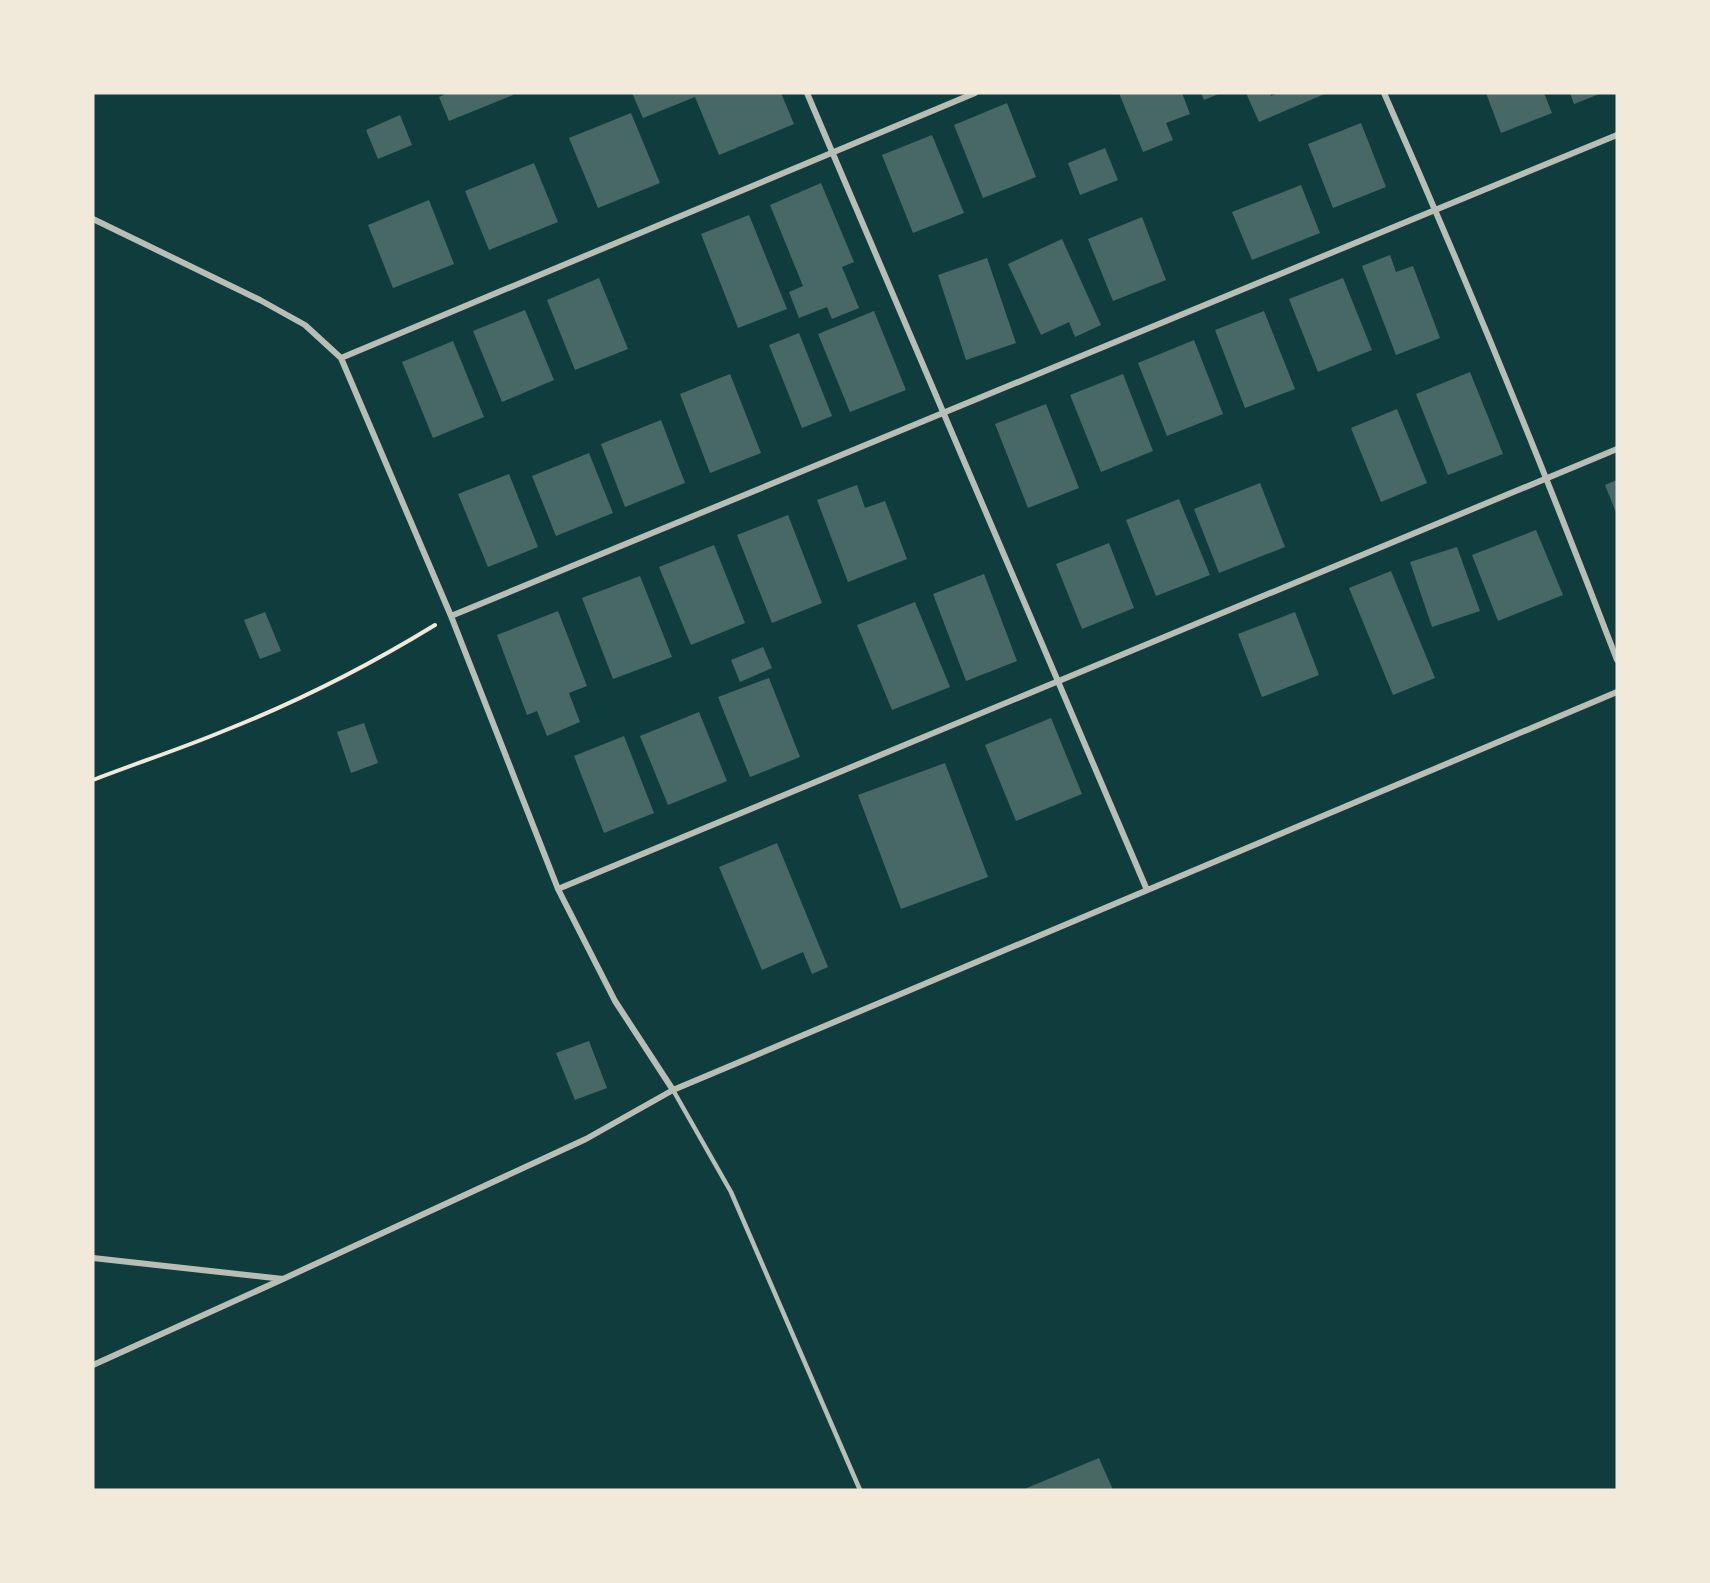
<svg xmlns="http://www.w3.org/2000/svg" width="1710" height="1583" font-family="Lato,sans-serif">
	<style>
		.building { fill: #486865 }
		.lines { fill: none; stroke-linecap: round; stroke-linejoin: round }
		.path { stroke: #f1e9da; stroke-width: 4 }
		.service { stroke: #b8beb3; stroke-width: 4.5 }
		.minor { stroke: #b8beb3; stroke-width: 6 }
	</style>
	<rect width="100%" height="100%" fill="#0f3d3e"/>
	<!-- building -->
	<path class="building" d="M448,93H512L513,95L449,121L439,97Z
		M632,93H781L794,124L719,155L695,97L643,118Z
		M1119,93H1182L1190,114L1166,123L1173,140L1143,152Z
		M1201,93H1221L1204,100Z
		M1246,93H1270L1271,96L1279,93H1327L1259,122Z
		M1486,93H1544L1552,113L1501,133Z
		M1570,93H1602L1574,104Z
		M1007,103L1036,177L983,198L954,125Z
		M631,113L660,183L598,208L569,138Z
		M400,115L412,145L378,159L366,130Z
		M1361,123L1386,187L1333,208L1308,144Z
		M932,135L964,213L913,233L882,155Z
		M1105,148L1118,180L1080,195L1068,163Z
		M534,163L558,222L489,250L465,191Z
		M821,183L854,262L842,267L859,308L832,319L827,307L799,318L789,292L803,286L770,205Z
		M1301,185L1320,233L1252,260L1232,212Z
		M429,200L454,264L393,288L368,225Z
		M749,215L787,309L738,328L701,234Z
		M1142,217L1166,280L1113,301L1088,239Z
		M1062,239L1101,325L1075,337L1069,322L1041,335L1008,264Z
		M1390,255L1396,272L1413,266L1440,338L1396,355L1362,266Z
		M987,258L1016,343L966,360L938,275Z
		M599,278L628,349L575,370L547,300Z
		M1343,278L1372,350L1318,372L1289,299Z
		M525,310L554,380L502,402L473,331Z
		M874,311L906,390L850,412L818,334Z
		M1264,311L1295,389L1245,408L1215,330Z
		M799,333L832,416L802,428L769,345Z
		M1194,340L1223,414L1167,436L1138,363Z
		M453,341L484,417L433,438L402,362Z
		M1470,372L1503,454L1448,475L1416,394Z
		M730,374L761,453L710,473L680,394Z
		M1123,374L1153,451L1101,472L1070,395Z
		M1046,404L1079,488L1028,508L995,424Z
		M1397,409L1427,483L1381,502L1351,428Z
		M661,420L685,483L625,507L601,444Z
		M589,453L613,513L556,536L532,476Z
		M509,474L538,547L488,567L458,494Z
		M1617,480V515L1605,485Z
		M1260,483L1285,547L1219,573L1194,509Z
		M857,485L865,508L885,501L907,559L848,582L817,500Z
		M1179,499L1210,575L1156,596L1126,520Z
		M788,515L822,603L772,623L737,535Z
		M1536,530L1563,595L1498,621L1472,555Z
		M1109,543L1134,608L1082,629L1056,564Z
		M714,545L745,623L691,645L659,567Z
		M1457,547L1480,611L1432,627L1410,562Z
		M1391,571L1435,678L1393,695L1349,588Z
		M984,574L1017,661L966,681L933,594Z
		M640,576L672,657L613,679L582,598Z
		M915,602L950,687L892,710L857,625Z
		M558,611L587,686L569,693L580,722L547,736L537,711L527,715L497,635Z
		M265,612L281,651L260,659L244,620Z
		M1295,612L1319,675L1262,697L1238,634Z
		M763,647L772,668L740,682L731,660Z
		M769,678L800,757L750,777L718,697Z
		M699,712L727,781L668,805L640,736Z
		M1051,718L1082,794L1016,821L985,745Z
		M364,723L378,763L351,773L337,732Z
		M624,736L654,813L604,833L574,756Z
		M945,763L988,877L901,909L858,795Z
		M777,843L828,967L812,974L803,952L762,970L719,867Z
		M589,1041L607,1088L575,1100L556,1053Z
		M1099,1458L1113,1490H1022Z"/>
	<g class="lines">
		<!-- path -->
		<path class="path" d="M93,780C137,763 183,748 226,730C299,701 368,666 435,625"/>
		<!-- service -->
		<path class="service" d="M673,1090L731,1192L860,1490"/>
		<!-- minor -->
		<path class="minor" d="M807,93L1147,890
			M1384,93C1467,280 1544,469 1617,660
			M93,219L260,300L305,325L341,358L451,616L558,889L615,1001L673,1090
			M341,358L975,93
			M451,616L1617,135
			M558,889L1617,449
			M93,1258L283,1279
			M93,1365L283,1279L586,1139L673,1090L1617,692"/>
	</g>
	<!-- border -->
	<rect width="1710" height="1583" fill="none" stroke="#f1e9da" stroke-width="189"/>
</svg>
